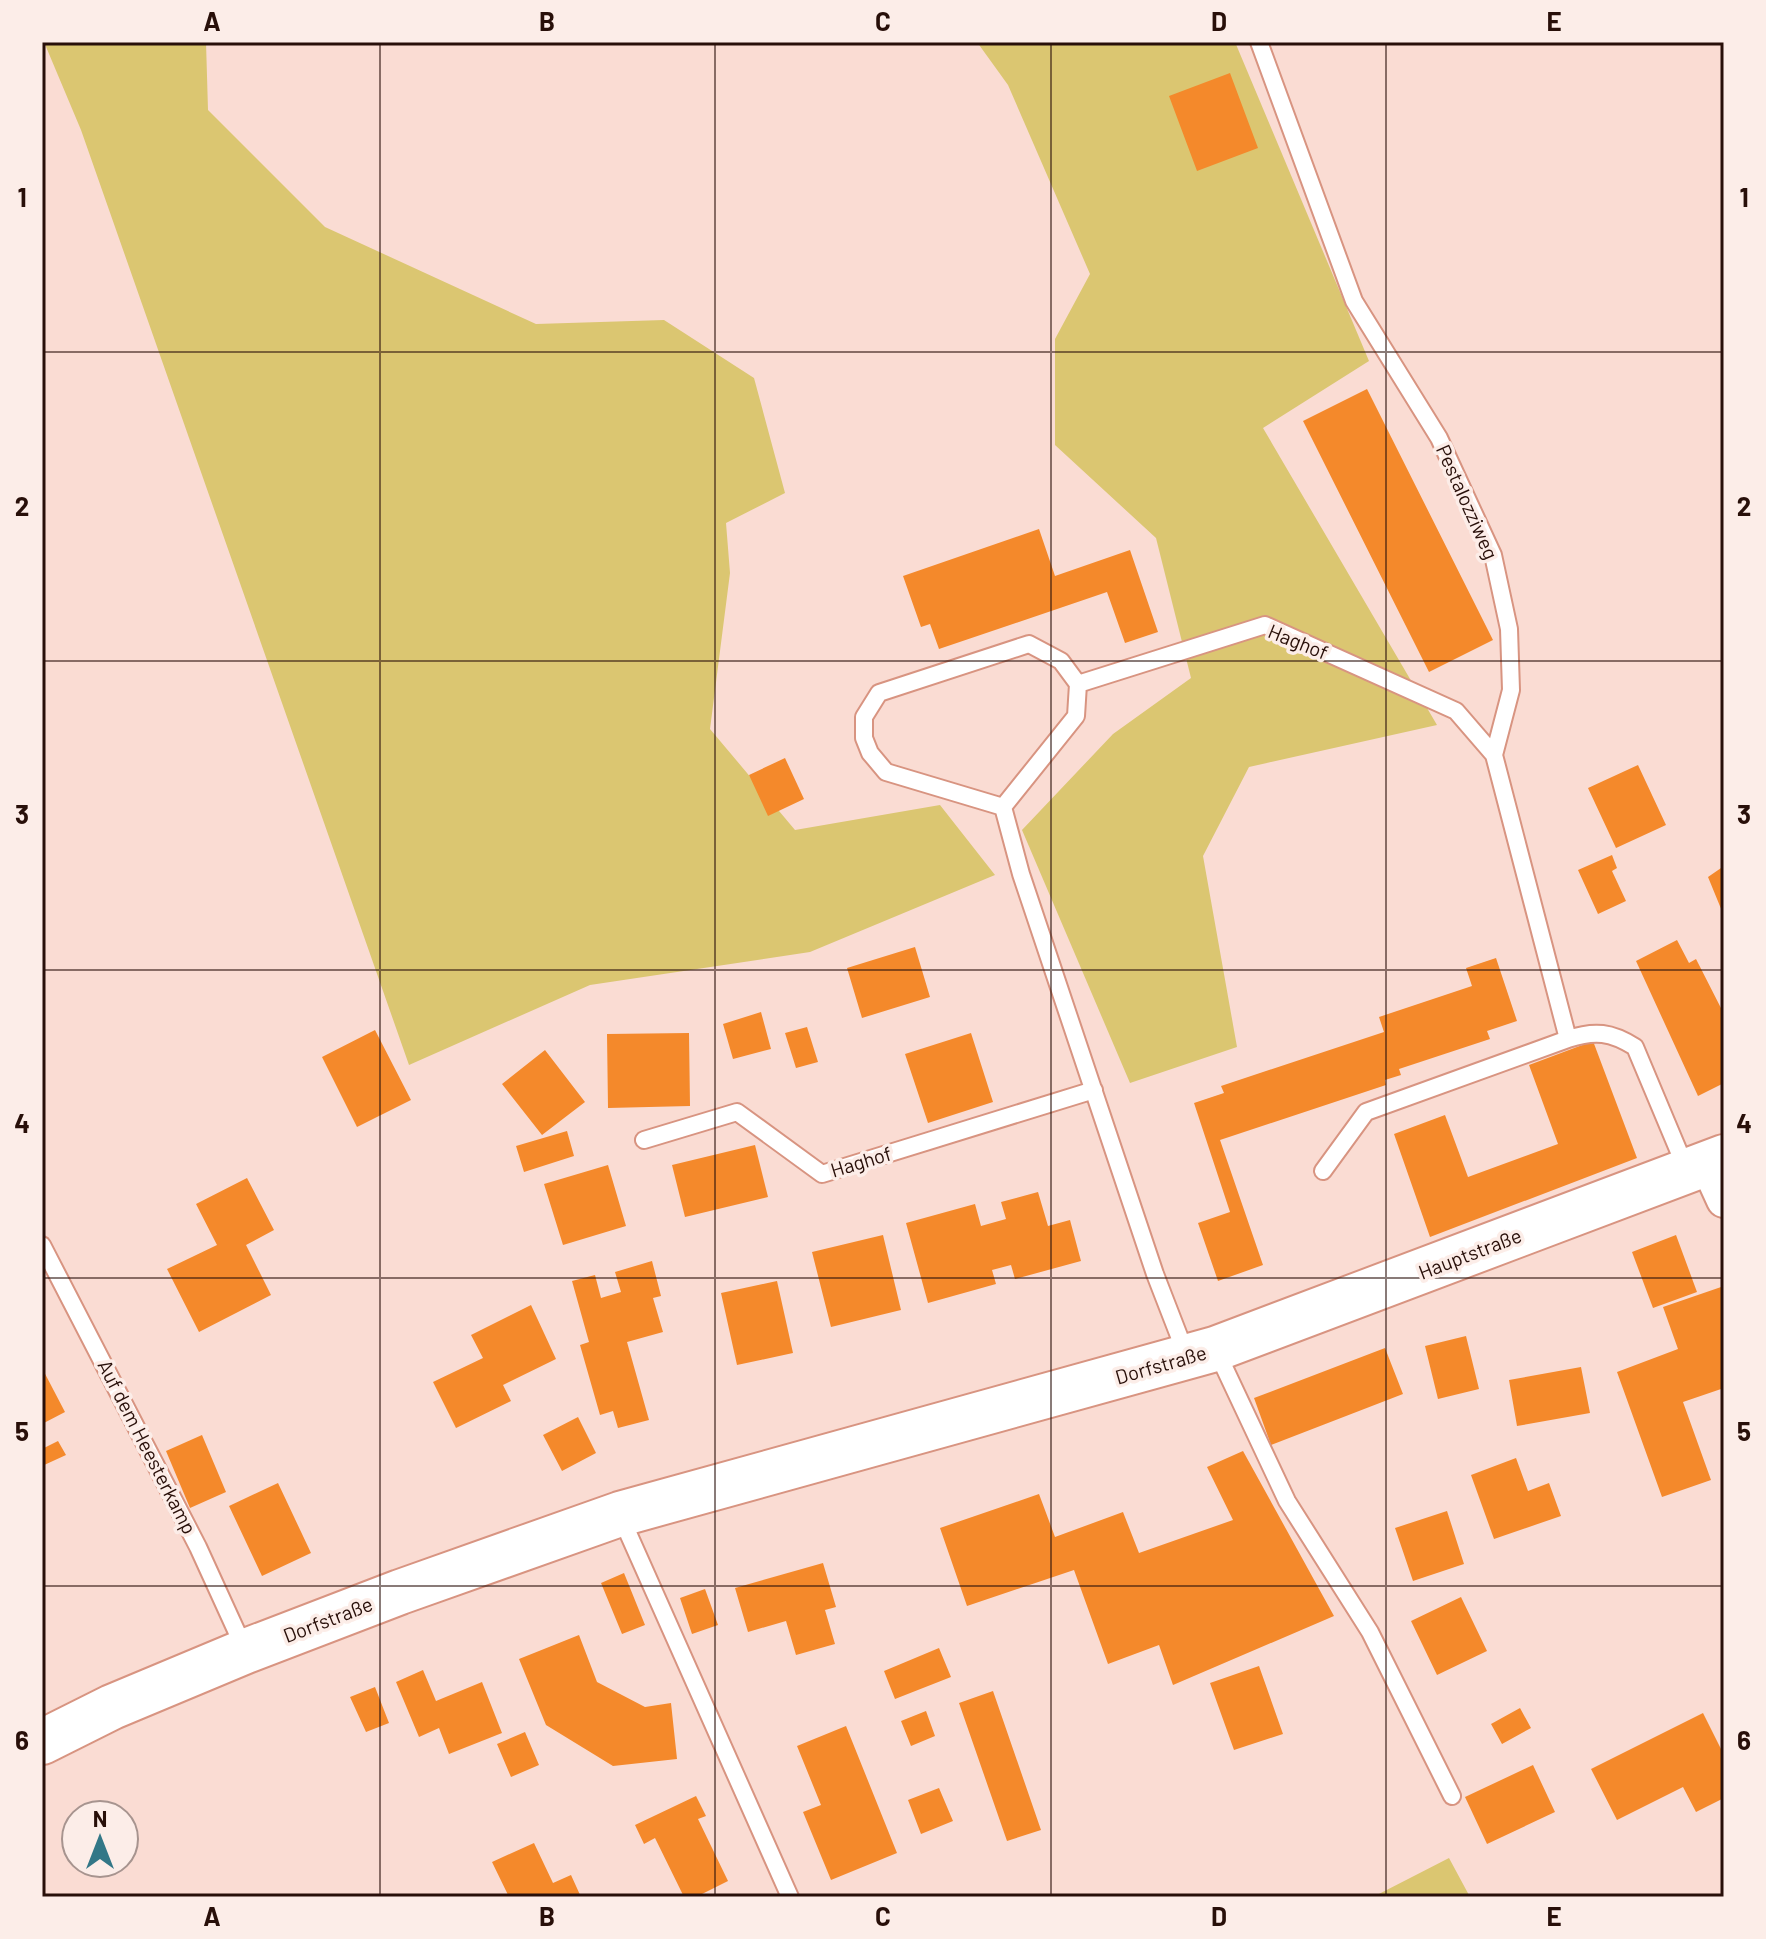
<svg xmlns="http://www.w3.org/2000/svg" width="1766" height="1939" font-family="Barlow,sans-serif">
	<style>
		.green { fill: #dbc671 }
		.building { fill: #f4892b }
		.lines { fill: none; stroke-linecap: round; stroke-linejoin: round }
		.service-casing { stroke: #d89481; stroke-width: 20 }
		.minor-casing { stroke: #d89481; stroke-width: 38 }
		.secondary-casing { stroke: #d89481; stroke-width: 48 }
		.service { stroke: #fff; stroke-width: 16 }
		.minor { stroke: #fff; stroke-width: 34 }
		.secondary { stroke: #fff; stroke-width: 44 }
		.grid { fill: none; stroke: #280f09; stroke-width: 2; stroke-opacity: 0.55 }
		.labels { text-anchor: middle; stroke-width: 7; stroke-linejoin: round; paint-order: stroke }
		.street-label { font-size: 20px; fill: #280f09; stroke: #fcede8 }
		.neatline { fill: none; stroke: #280f09; stroke-width: 3 }
		.grid-label { font-size: 26px; text-anchor: middle; font-weight: bold; fill: #280f09 }
	</style>
	<rect width="100%" height="100%" fill="#fadcd3"/>
	<!-- green -->
	<path class="green" d="M44,42H206L208,110L325,227L536,324L664,320L754,378L785,493L726,523L730,573L710,729L795,830L940,805L995,875L810,952L590,985L409,1065L81,130Z
		M977,42H1235L1369,361L1263,428L1437,725L1249,767L1203,856L1237,1047L1130,1083L1022,830L1113,734L1191,678L1156,538L1055,445V339L1090,274L1008,85Z
		M1449,1858L1470,1897H1373Z"/>
	<!-- building -->
	<path class="building" d="M1230,73L1258,148L1197,171L1169,96Z
		M1367,389L1493,640L1429,672L1303,421Z
		M1039,529L1055,576L1130,550L1158,632L1125,643L1107,592L939,649L930,624L921,627L903,576Z
		M785,758L804,799L768,816L749,775Z
		M1638,765L1666,825L1616,848L1588,788Z
		M1612,855L1617,868L1612,871L1626,901L1598,914L1578,870Z
		M1724,866V916L1708,877Z
		M1677,940L1689,963L1696,959L1724,1014V1083L1698,1096L1636,961Z
		M915,947L930,997L862,1018L847,968Z
		M1496,958L1517,1021L1487,1031L1490,1039L1399,1069L1401,1075L1385,1080L1386,1085L1220,1140L1263,1265L1218,1281L1198,1223L1230,1212L1194,1103L1224,1093L1221,1086L1384,1032L1379,1017L1472,986L1466,968Z
		M761,1012L771,1049L733,1059L723,1024Z
		M807,1027L818,1062L796,1068L785,1033Z
		M375,1030L411,1100L357,1127L322,1057Z
		M689,1033L690,1106L608,1108L607,1034Z
		M971,1033L993,1102L928,1123L905,1054Z
		M1593,1041L1637,1158L1430,1237L1394,1134L1445,1115L1468,1177L1558,1144L1529,1065Z
		M545,1050L585,1102L542,1135L502,1084Z
		M567,1131L574,1156L524,1172L516,1146Z
		M755,1145L768,1197L685,1217L672,1165Z
		M608,1165L626,1226L563,1245L544,1184Z
		M247,1178L274,1230L246,1245L271,1295L199,1332L167,1269L217,1245L196,1204Z
		M1038,1192L1048,1226L1070,1220L1081,1261L1015,1279L1011,1265L992,1270L996,1284L928,1303L906,1223L975,1204L981,1226L1006,1219L1001,1202Z
		M883,1235L901,1310L831,1327L812,1252Z
		M1676,1235L1697,1292L1653,1308L1632,1252Z
		M652,1261L661,1296L653,1298L663,1332L627,1342L649,1420L618,1428L613,1411L600,1415L580,1345L589,1342L572,1281L595,1275L601,1298L621,1292L615,1272Z
		M777,1281L793,1353L737,1365L721,1293Z
		M1724,1286V1388L1683,1402L1711,1480L1662,1497L1617,1372L1678,1349L1663,1307Z
		M531,1305L556,1359L503,1385L511,1401L456,1428L433,1382L483,1358L471,1335Z
		M1466,1336L1479,1389L1438,1399L1425,1346Z
		M1385,1348L1403,1394L1271,1445L1254,1398Z
		M1581,1367L1590,1413L1517,1426L1509,1380Z
		M42,1368L65,1412L42,1424Z
		M578,1417L596,1453L562,1471L543,1435Z
		M202,1435L226,1492L190,1508L166,1451Z
		M58,1441L66,1455L42,1466V1449Z
		M1243,1451L1334,1616L1173,1685L1159,1645L1108,1664L1074,1570L967,1606L940,1528L1039,1494L1055,1537L1123,1512L1139,1553L1233,1520L1207,1467Z
		M1516,1458L1528,1491L1549,1483L1561,1516L1494,1539L1471,1475Z
		M278,1483L311,1553L262,1576L229,1506Z
		M1447,1511L1464,1564L1413,1581L1395,1528Z
		M823,1563L836,1607L825,1610L835,1644L796,1655L786,1621L748,1632L735,1588Z
		M624,1573L645,1625L622,1634L601,1583Z
		M705,1589L718,1625L692,1634L680,1598Z
		M1461,1597L1487,1651L1437,1675L1411,1621Z
		M579,1635L597,1682L645,1707L671,1703L677,1759L613,1766L546,1725L519,1659Z
		M939,1648L951,1677L895,1699L884,1671Z
		M1259,1666L1283,1734L1234,1750L1210,1683Z
		M423,1670L436,1701L482,1682L502,1733L449,1754L439,1728L419,1737L396,1682Z
		M375,1687L389,1723L366,1732L350,1697Z
		M993,1691L1041,1830L1007,1841L959,1703Z
		M1520,1708L1531,1728L1502,1744L1491,1724Z
		M926,1711L935,1736L911,1746L901,1721Z
		M1703,1713L1724,1755V1798L1696,1812L1683,1787L1617,1820L1591,1769Z
		M846,1726L897,1853L831,1880L803,1812L821,1805L797,1746Z
		M525,1732L539,1765L511,1777L497,1744Z
		M1533,1765L1555,1812L1487,1844L1465,1797Z
		M939,1788L953,1821L921,1834L908,1800Z
		M696,1796L706,1816L698,1819L728,1881L696,1897H684L655,1838L644,1844L635,1825Z
		M534,1843L553,1883L571,1875L581,1897H509L492,1862Z"/>
	<g class="lines">
		<defs>
			<path id="service" d="M1259,42L1354,301L1439,438L1493,555L1509,629L1511,690L1494,755L1568,1039C1595,1030 1611,1032 1635,1047L1687,1171
				M1078,684L1265,625L1456,711L1494,755
				M1003,807L886,772L870,753L864,738V717L879,693L1029,644L1061,661L1078,684L1076,716L1003,807L1021,874L1155,1274L1186,1354
				M644,1140L737,1112L822,1174L1094,1090
				M1323,1171L1366,1112L1568,1039
				M42,1245L198,1547L245,1650
				M1217,1352L1287,1501L1370,1632L1452,1796
				M620,1515L790,1897"/>
			<path id="minor" d="M1708,1165L1724,1200"/>
			<path id="secondary" d="M42,1742L112,1707L246,1651L400,1592L620,1514L1215,1349L1724,1157"/>
		</defs>
		<!-- service casing -->
		<use href="#service" class="service-casing"/>
		<!-- minor casing -->
		<use href="#minor" class="minor-casing"/>
		<!-- secondary casing -->
		<use href="#secondary" class="secondary-casing"/>
		<!-- service -->
		<use href="#service" class="service"/>
		<!-- minor -->
		<use href="#minor" class="minor"/>
		<!-- secondary -->
		<use href="#secondary" class="secondary"/>
	</g>
	<!-- grid -->
	<path class="grid" d="M380,42V1897M715,42V1897M1051,42V1897M1386,42V1897M42,352H1724M42,661H1724M42,970H1724M42,1278H1724M42,1586H1724"/>
	<g class="labels">
		<!-- street labels -->
		<g class="street-label">
			<text transform="translate(1467 502) rotate(66)" y="7">Pestalozziweg</text>
			<text transform="translate(1298 642) rotate(22)" y="7">Haghof</text>
			<text transform="translate(861 1162) rotate(-17)" y="7">Haghof</text>
			<text transform="translate(1470 1254) rotate(-21)" y="7">Hauptstraße</text>
			<text transform="translate(1161 1365) rotate(-16)" y="7">Dorfstraße</text>
			<text transform="translate(147 1447) rotate(63)" y="7">Auf dem Heesterkamp</text>
			<text transform="translate(328 1620) rotate(-21)" y="7">Dorfstraße</text>
		</g>
	</g>
	<!-- border -->
	<rect width="1766" height="1939" fill="none" stroke="#fcede8" stroke-width="88"/>
	<!-- north arrow -->
	<g transform="translate(100 1839)"><circle r="38" fill="#fcede8" stroke="#a7948f" stroke-width="2"/>
	<path d="M0-6L14 30L0 20L-14 30Z" fill="#337787"/>
	<text y="-12" font-size="22" font-weight="bold" text-anchor="middle" fill="#280f09">N</text>
	</g>
	<rect x="44" y="44" width="1678" height="1851" class="neatline"/>
	<g class="grid-label">
		<text x="212" y="31">A</text>
		<text x="547" y="31">B</text>
		<text x="883" y="31">C</text>
		<text x="1219" y="31">D</text>
		<text x="1554" y="31">E</text>
		<text x="22" y="207">1</text>
		<text x="1744" y="207">1</text>
		<text x="22" y="516">2</text>
		<text x="1744" y="516">2</text>
		<text x="22" y="824">3</text>
		<text x="1744" y="824">3</text>
		<text x="22" y="1133">4</text>
		<text x="1744" y="1133">4</text>
		<text x="22" y="1441">5</text>
		<text x="1744" y="1441">5</text>
		<text x="22" y="1750">6</text>
		<text x="1744" y="1750">6</text>
		<text x="212" y="1926">A</text>
		<text x="547" y="1926">B</text>
		<text x="883" y="1926">C</text>
		<text x="1219" y="1926">D</text>
		<text x="1554" y="1926">E</text>
	</g>
</svg>
